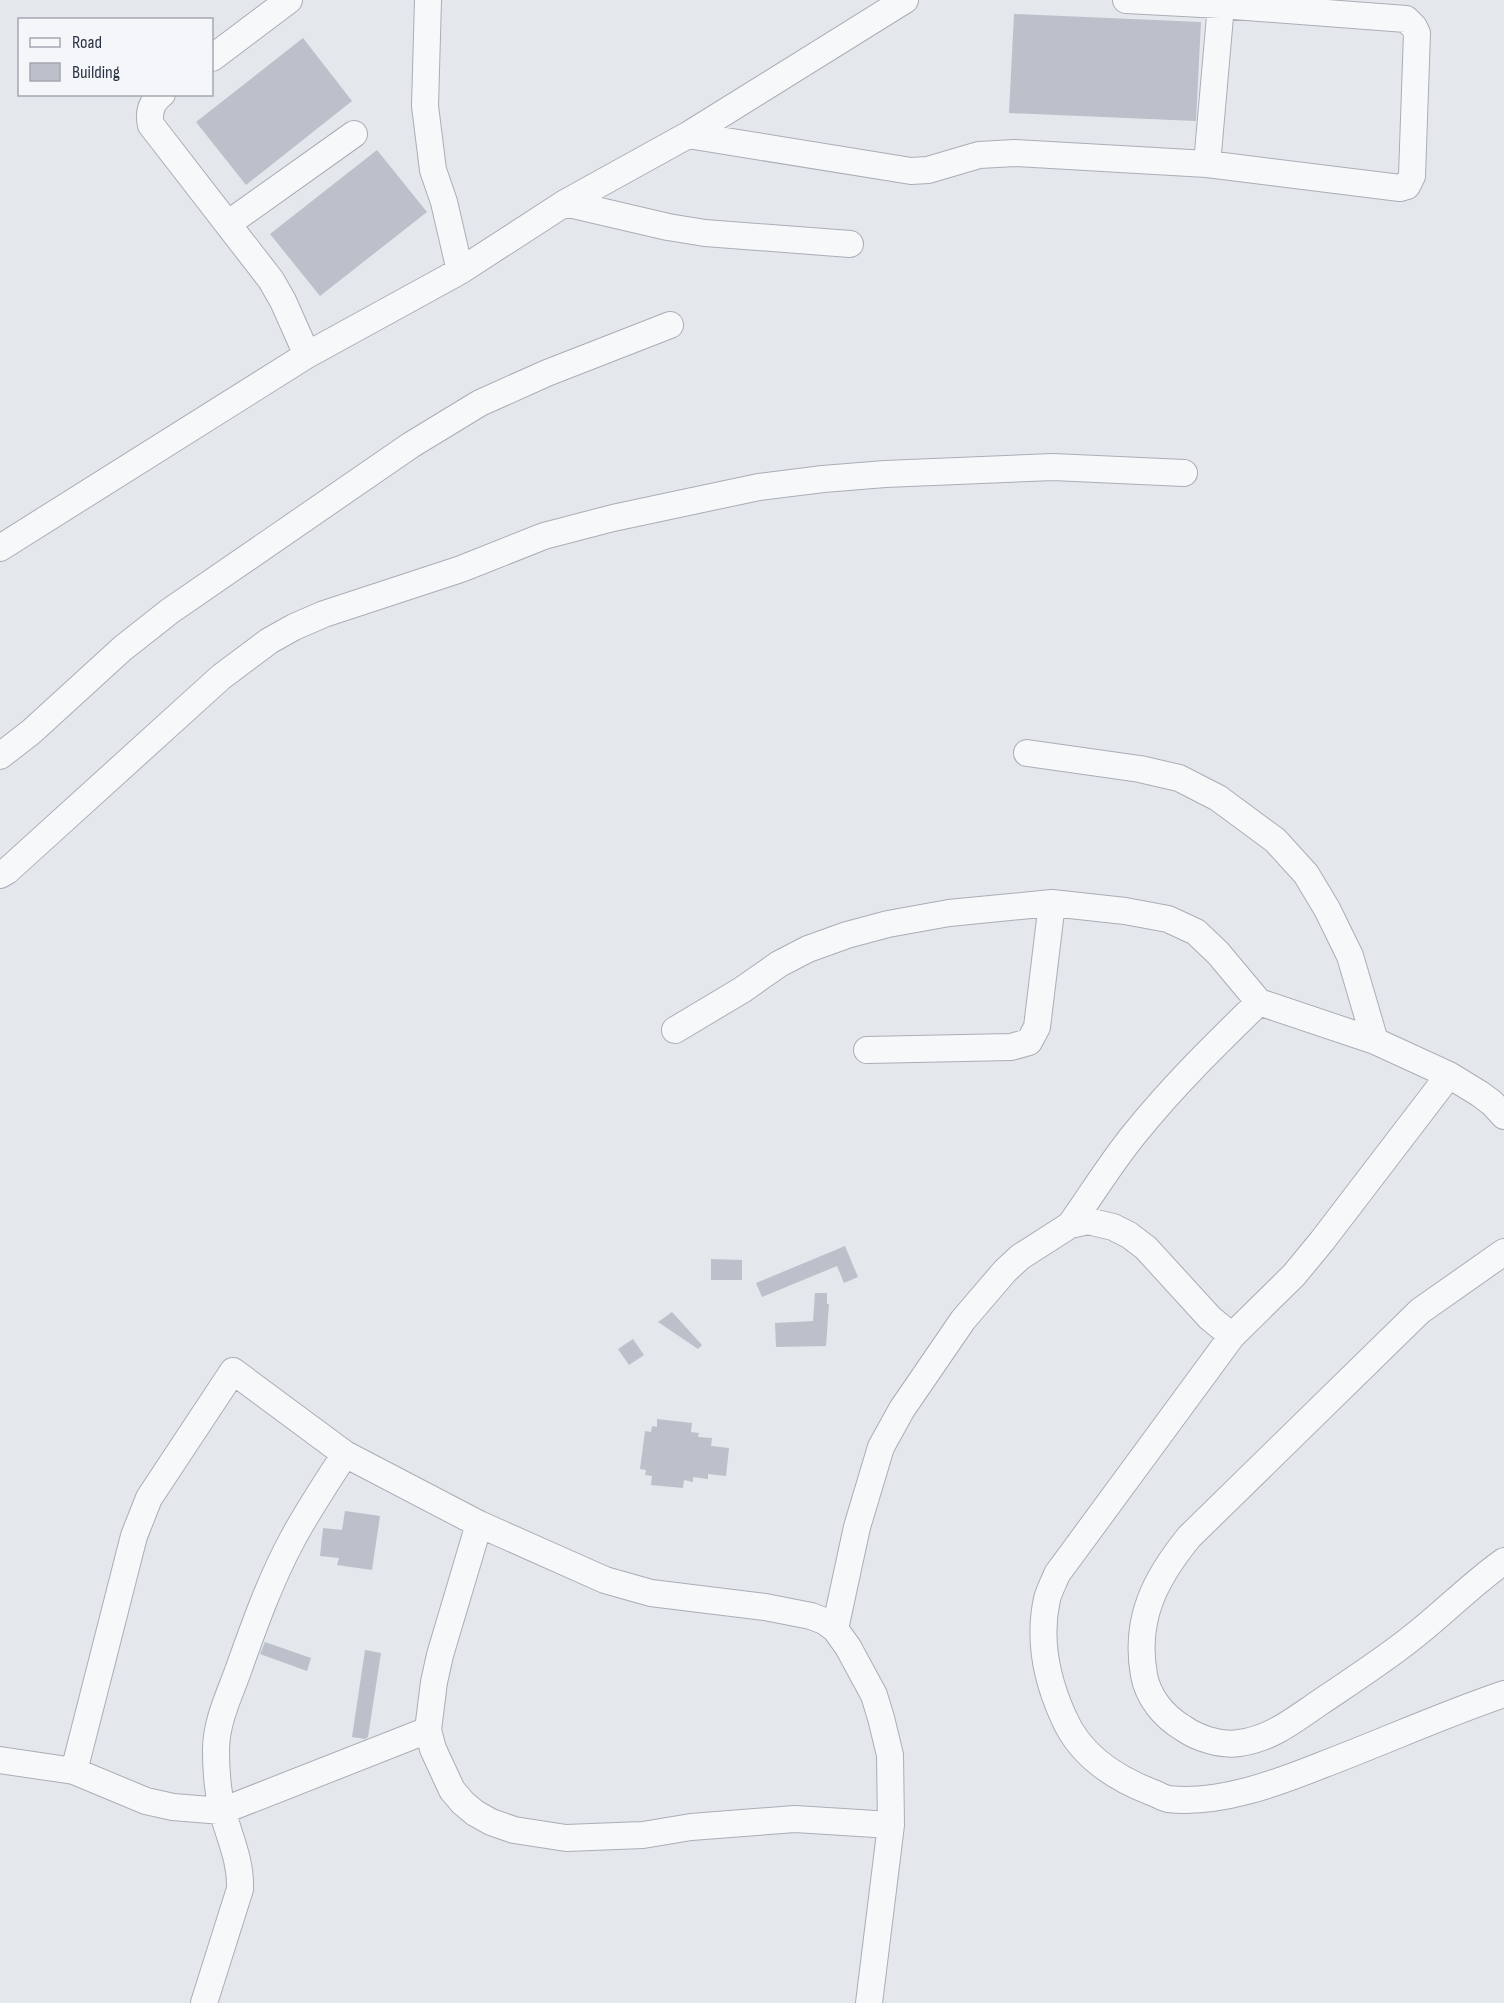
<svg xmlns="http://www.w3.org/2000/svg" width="1504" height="2003" font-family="'Sofia Sans Condensed',sans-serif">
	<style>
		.building { fill: #bbc0ca }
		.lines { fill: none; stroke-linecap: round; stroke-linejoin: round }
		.minor-casing { stroke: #a9aeb7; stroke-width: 28 }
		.minor { stroke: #f7f8fa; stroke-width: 26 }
	</style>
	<rect width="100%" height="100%" fill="#e4e7ec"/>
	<!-- building -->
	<path class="building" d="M1014,14L1201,22L1196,121L1009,113Z
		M303,38L352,101L246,185L196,122Z
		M377,150L427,212L320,296L270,234Z
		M845,1246L858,1277L844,1283L837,1266L762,1297L756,1283Z
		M711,1259L742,1260V1280H711Z
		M815,1293H827V1304H829L826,1346L776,1347L775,1323L813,1321Z
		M672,1312L702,1345L698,1349L658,1322Z
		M633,1339L644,1355L629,1365L618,1349Z
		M657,1419L692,1423L691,1432L699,1433L698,1437L712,1438L711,1446L729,1448L726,1476L708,1474V1479L693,1477V1482L684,1480L683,1488L651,1485L652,1476L645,1475L646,1470L640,1469L645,1431L651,1432L652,1426L657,1427Z
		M345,1511L380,1516L372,1570L337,1565L339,1558L320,1556L323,1528L342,1530Z
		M265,1642L311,1658L307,1671L260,1654Z
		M365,1650L381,1653L368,1737L365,1739L352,1737Z"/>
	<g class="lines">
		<defs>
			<path id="minor" d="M428,0L425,106L433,170L444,202L460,271
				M212,58L289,0
				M162,94C151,102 148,113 151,125L271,280L283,301L307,355
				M688,135L911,171L928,170L979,155L1015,153L1207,164L1400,188L1407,186L1412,176L1417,33L1414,27L1406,19L1221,5L1126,0
				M1207,164L1221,5
				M565,203L668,227L705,233L850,244
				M229,223L354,134
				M0,548L307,355L460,271L565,203L688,135L905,0
				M1027,753L1140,769L1179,778L1218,798L1275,840L1306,874L1327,909L1350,956L1375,1041
				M0,756L31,732L123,648L170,611L411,445L480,403L547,373L670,325
				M0,875L7,871L221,677L269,641L294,627L324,614L461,569L544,536L613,518L688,502L759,487L823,479L885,474L1053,467L1184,473
				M675,1030L742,990L779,964L808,949L847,935L888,924L949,913L1052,903L1125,911L1168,919L1196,932L1218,953L1259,1002L1375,1041L1449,1075L1480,1094L1492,1103L1504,1116
				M867,1050L1011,1047L1029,1042L1037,1027L1052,903
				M1449,1075L1322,1241L1294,1275L1232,1336L1057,1574C1054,1582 1049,1591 1047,1599C1038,1640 1047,1681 1064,1718C1080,1755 1115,1778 1151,1792C1157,1794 1163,1798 1168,1799C1218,1805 1277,1783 1322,1765C1383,1742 1442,1715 1504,1694
				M1070,1225C1092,1194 1112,1161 1136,1132C1174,1085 1216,1044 1259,1002
				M1504,1252L1420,1311L1189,1537C1155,1579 1134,1619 1144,1675C1148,1697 1163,1716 1183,1728C1197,1738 1221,1746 1239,1743C1271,1739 1294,1720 1319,1703C1350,1682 1381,1662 1409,1640C1442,1615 1470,1585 1504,1561
				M479,1524L440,1655L434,1682L428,1730L433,1749L452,1790L463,1803L475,1813L491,1822L514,1830L566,1838L643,1835L691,1827L795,1819L891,1825
				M835,1629L857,1527L881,1447L902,1409L963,1320L1005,1271L1020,1257L1070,1225L1088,1221L1113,1227L1129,1235L1146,1248L1210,1318L1232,1336
				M0,1760L74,1771L146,1801L173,1807L222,1811L428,1730
				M74,1771L134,1536L149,1498L233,1371L345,1454L479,1524L605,1580L651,1593L765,1607L811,1616L824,1621L835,1629L848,1647L874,1695L881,1718L890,1755L891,1825L869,2003
				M204,2003L240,1889C241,1861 230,1839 223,1813C218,1794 216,1770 216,1750C216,1722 229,1696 238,1671C254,1626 270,1581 292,1540C308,1510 327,1482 345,1454"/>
		</defs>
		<!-- minor casing -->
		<use href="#minor" class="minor-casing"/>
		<!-- minor -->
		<use href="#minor" class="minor"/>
	</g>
	<!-- legend -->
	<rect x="18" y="18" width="195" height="78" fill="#f4f6f9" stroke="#a4a8b1" stroke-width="1.5"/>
	<rect x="30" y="38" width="30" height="9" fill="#f7f8fa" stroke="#a4a8b1" stroke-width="1.5"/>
	<text x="72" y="48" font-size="18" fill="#2b3445">Road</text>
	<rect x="30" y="63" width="30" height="18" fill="#bbc0ca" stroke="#a4a8b1" stroke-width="1.5"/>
	<text x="72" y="78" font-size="18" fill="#2b3445">Building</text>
</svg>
